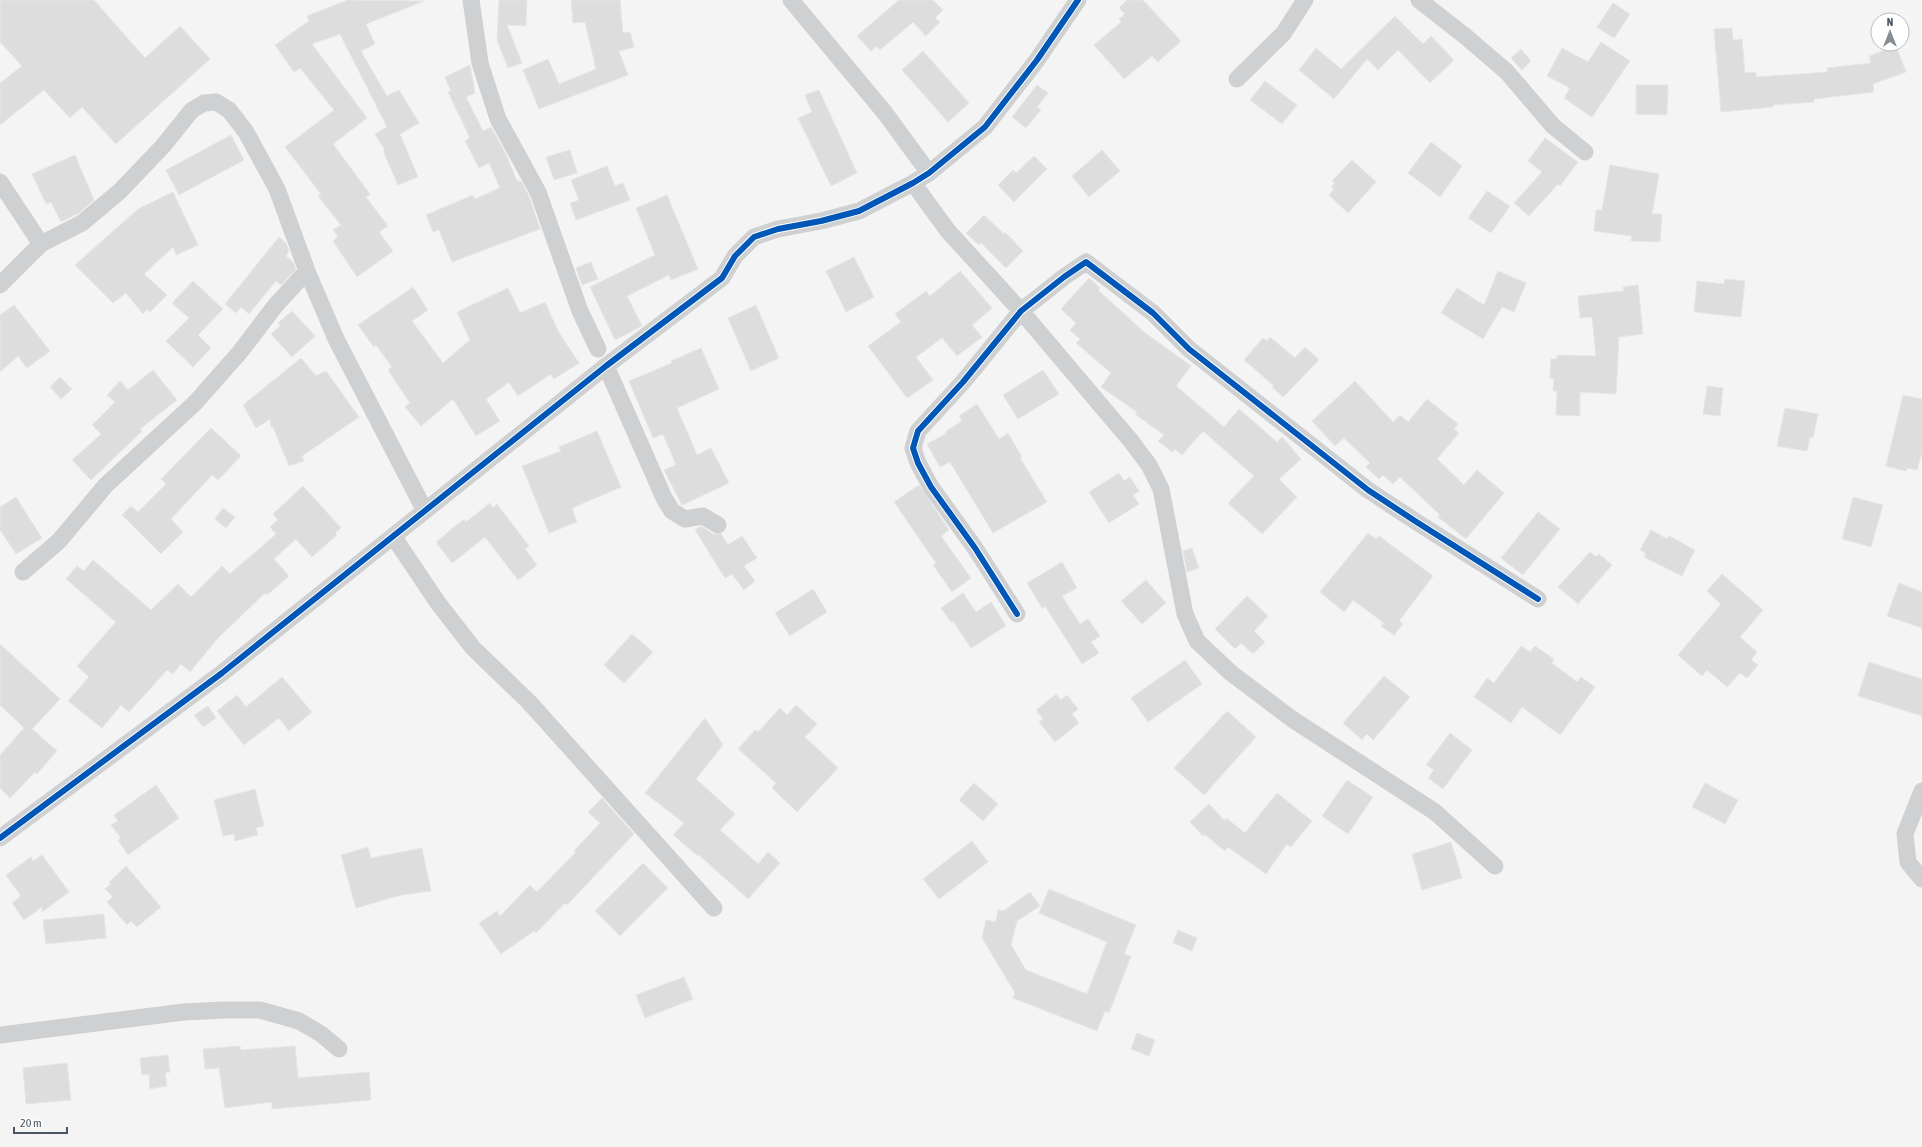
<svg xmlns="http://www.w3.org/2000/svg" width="1922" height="1147" font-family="'Asap Condensed',sans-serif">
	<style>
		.building { fill: #ddddde; stroke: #e5e6e7 }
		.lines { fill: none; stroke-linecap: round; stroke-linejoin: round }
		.street { stroke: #ced0d2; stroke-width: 17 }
		.cycleway-casing { stroke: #fff; stroke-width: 8 }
		.cycleway { stroke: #0057b8; stroke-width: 6 }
	</style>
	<rect width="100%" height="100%" fill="#f4f4f4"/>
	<!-- building -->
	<path class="building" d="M0,0H94L145,58L180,26L210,59L116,144L82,107L70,118L44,90L0,125V83L22,66L0,42Z
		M348,0L424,1L366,24L375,44L361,51L387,96L399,90L419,123L400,134L418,177L398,185L383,151L385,150L375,134L387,127L340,34L312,44L367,118L333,144L370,194L366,197L388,226L379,232L393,251L357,277L333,241L338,237L333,230L341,225L318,196L321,194L285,147L334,110L300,68L294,72L275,45L309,21L307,16Z
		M499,0H527L526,26L507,25L522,63L508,68L497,40Z
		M571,0H620L623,33L630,32L634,47L619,51L628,75L539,109L523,70L548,59L559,84L596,69L585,22L573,23Z
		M899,0H933L943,10L935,18L940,22L926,36L913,22L880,50L877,46L871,51L857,36Z
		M1127,0H1143L1181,41L1158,62L1152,56L1124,79L1094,45L1121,22L1119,19L1125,14L1119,8Z
		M1613,3L1630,14L1614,38L1597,27Z
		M1395,16L1423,44L1431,36L1454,60L1430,83L1398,50L1378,70L1367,59L1334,99L1299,70L1316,48L1341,69Z
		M1732,28L1733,40L1742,39L1745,73L1756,72V77L1828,72L1827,68L1871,63L1869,56L1896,46L1906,72L1873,84L1874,92L1814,99V102L1773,105V107L1721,112L1714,29Z
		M1601,42L1630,61L1592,117L1564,98L1570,88L1547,76L1562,48L1588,62Z
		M1521,49L1531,61L1522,70L1511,58Z
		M923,51L969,103L948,122L902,70Z
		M470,65L475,93L466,97L483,131L491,127L506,154L517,181H521L529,196L540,229L452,262L439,230L433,232L426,215L473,195L475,199L500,188L489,163L479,168L465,141L470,138L448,92L451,91L445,77Z
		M1265,81L1297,105L1282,124L1250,100Z
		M1037,85L1048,93L1037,107L1041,110L1026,128L1012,117Z
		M1636,85H1668L1667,115L1636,114Z
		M819,90L857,173L831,186L798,118L812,112L805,95Z
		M231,135L244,160L179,195L166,170Z
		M1545,138L1578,162L1560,186L1558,184L1529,216L1514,203L1542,172L1528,161Z
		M1431,142L1462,166L1440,197L1408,173Z
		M570,150L577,173L554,180L546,157Z
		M1102,150L1120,171L1089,197L1072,176Z
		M75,155L94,200L79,213L61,222L51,202L46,204L32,174Z
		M1034,156L1047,169L1014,202L998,185L1013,170L1016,173Z
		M1352,160L1376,182L1348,213L1329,195L1334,189L1331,187L1335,183L1332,181Z
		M1610,165L1659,174L1652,214H1662L1660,242L1631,241L1632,236L1594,231L1596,210H1602Z
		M607,166L615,186L623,183L630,200L576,220L570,203L579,200L571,180Z
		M1487,191L1510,206L1491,233L1468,218Z
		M173,192L198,245L176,255L173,247L144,274L167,295L150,312L147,309L143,314L126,293L113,303L75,265L138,209Z
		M667,195L698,269L671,280L669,275L627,296L642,326L615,340L590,287L655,255L636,208Z
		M984,215L1004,234L1005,232L1023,251L1006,268L981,243L979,245L966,233Z
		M279,237L286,243L289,251L286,256L293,262L296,269L281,285L276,281L249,314L241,307L236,313L225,304Z
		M854,257L874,297L846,312L826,271Z
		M591,262L598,279L582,285L576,268Z
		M960,271L992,308L972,325L982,337L957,356L942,338L916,357L933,380L907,398L868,346L901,322L895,314L926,291L930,296Z
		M1498,271L1526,283L1514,312L1502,307L1483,339L1441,313L1457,288L1484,305Z
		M1089,278L1100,288L1098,290L1144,332L1191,366L1176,386L1224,427L1239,409L1277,442L1282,437L1301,459L1279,479L1297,497L1262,534L1228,503L1254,476L1203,431L1182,455L1175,449L1172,452L1158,441L1164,435L1135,414L1137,412L1101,387L1111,373L1076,343L1080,339L1070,330L1076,323L1061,309Z
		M1725,279L1745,281L1741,317L1694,312L1697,281L1724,284Z
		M193,281L223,309L198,335L211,348L193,367L166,341L189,318L172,303Z
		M1638,285L1643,334L1619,337L1616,394L1580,392V416L1556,415L1557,391H1553L1554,379L1550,378L1551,359H1557V355L1596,356L1592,317L1580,318L1578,296L1624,291L1623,287Z
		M413,287L428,310L412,321L443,363L470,340L457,312L508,288L520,313L545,302L558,331L579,363L554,379L551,374L518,396L509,382L486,399L500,421L476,436L453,399L421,426L405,407L410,403L388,370L392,367L376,345L374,347L358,325Z
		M14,305L50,351L27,368L18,356L0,372V315Z
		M756,305L779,358L751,371L728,318Z
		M292,311L315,336L292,357L271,334L280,326L278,323Z
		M1270,337L1295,358L1305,347L1319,360L1283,397L1272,387L1274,386L1244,360L1263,338L1267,341Z
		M701,348L719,389L677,408L697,455L711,448L729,483L682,505L664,470L676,465L663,434L653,438L629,381L672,363L671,361Z
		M301,358L316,376L326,371L359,417L302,456L304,461L289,466L273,427H271L270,419L256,428L243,405Z
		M153,370L177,400L140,429L142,431L91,480L72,460L101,434L92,425L115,402L107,395L120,381L128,390Z
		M1043,370L1059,394L1018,419L1003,395Z
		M60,377L72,389L61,399L50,387Z
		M1355,381L1393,422L1400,415L1408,422L1427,399L1458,424L1454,429L1459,433L1437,459L1464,485L1477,470L1504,493L1466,539L1438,517L1440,515L1400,477L1393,484L1383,475L1379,479L1366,467L1370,463L1344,438L1335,446L1312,421Z
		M1707,386L1723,388L1720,416L1703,414Z
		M1903,395L1922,399V452L1917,470L1907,468L1906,471L1886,466Z
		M977,404L999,439L1008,433L1022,457L1020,458L1047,502L993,533L950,462L940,467L927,444L946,434L945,432L962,421L959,416Z
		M1785,408L1818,414L1813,438L1810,437L1807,451L1777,446Z
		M211,428L241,456L218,480L212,475L171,519L183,532L161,554L122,515L131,506L138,512L166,484L161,479Z
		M597,431L621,487L572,508L577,522L549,533L522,466L561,451L559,447Z
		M1119,473L1124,481L1130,477L1139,491L1133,495L1139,504L1109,523L1089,492Z
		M919,485L949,530L941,536L971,578L952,592L933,565L936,563L894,502Z
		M303,486L341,528L335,533L337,535L312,557L296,539L274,559L289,576L267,595L265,593L217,639L190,672L181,664L173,674L167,670L129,712L121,705L102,728L68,701L89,677L77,666L116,622L66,579L77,566L84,571L93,560L151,610L178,584L191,597L222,566L230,574L276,534L270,527L278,520L273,514Z
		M16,497L42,538L16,554L0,530V507Z
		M1853,497L1883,505L1871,547L1842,539Z
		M490,503L493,508L497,504L529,546L525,549L537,565L518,580L485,537L452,563L436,542L464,519L466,522Z
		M223,508L235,517L226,528L215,519Z
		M1538,512L1560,529L1523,575L1501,558Z
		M701,526L713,534H721L728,545L742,536L757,558L744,566L755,581L744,590L732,574L725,578L695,530Z
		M1651,530L1667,539L1669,536L1695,550L1682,576L1644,557L1646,553L1640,550Z
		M1368,533L1376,539L1379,536L1433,576L1399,621L1403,624L1394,635L1381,626L1384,623L1353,600L1344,612L1320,592Z
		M1192,548L1199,568L1187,572L1183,551Z
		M1590,552L1596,557L1599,554L1612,565L1578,604L1558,587Z
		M1062,562L1077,588L1062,596L1080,624L1088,619L1100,636L1091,642L1099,653L1082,664L1045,606L1042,608L1027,583Z
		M1722,574L1763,610L1740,637L1757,652L1751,660L1758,665L1747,678L1740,673L1727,687L1707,670L1702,676L1678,655L1721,604L1707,591Z
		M1146,580L1166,603L1142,624L1121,601Z
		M1899,583L1922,592V628L1887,616Z
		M813,589L827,612L790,636L775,613Z
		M963,593L976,612L991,602L1006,626L971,648L953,621L951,622L941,608Z
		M1247,596L1268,616L1254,631L1265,642L1253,654L1241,643L1235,649L1215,629Z
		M632,634L653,652L624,683L604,665Z
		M0,644L60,699L32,729L57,751L37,774L35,772L10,798L0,788V755L24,728L0,705Z
		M1521,646L1530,652L1535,646L1554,659L1552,663L1577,682L1581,677L1595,687L1560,735L1522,707L1511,723L1474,697L1487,678L1494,683Z
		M1185,660L1202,684L1148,722L1131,698Z
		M1869,662L1922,679V716L1858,696Z
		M1384,676L1410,697L1373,740L1367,734L1362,740L1343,723Z
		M282,677L312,712L289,731L279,718L244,745L217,711L237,695L246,707Z
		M1056,694L1061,700L1067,695L1078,709L1072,714L1079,723L1055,742L1039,722L1043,719L1036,710Z
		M796,705L817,724L805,737L838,768L797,812L772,788L776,783L738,749L755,730L758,732L780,708L787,715Z
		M208,706L216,718L203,727L194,715Z
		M1227,711L1256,737L1204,795L1174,768Z
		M705,718L723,745L696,779L735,814L720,830L758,864L768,852L780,863L748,899L699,855L698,856L673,835L684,823L645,793Z
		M1450,733L1472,750L1443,789L1428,778L1434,770L1426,765Z
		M1347,780L1373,797L1348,834L1322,816Z
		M974,783L998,804L983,821L959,800Z
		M1705,783L1738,800L1725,824L1692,807Z
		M156,785L179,818L128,855L118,840L121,838L111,825L118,821L114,815Z
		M255,789L264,826L256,828L258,835L235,841L234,834L223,836L214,800Z
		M1277,793L1312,821L1291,847L1287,844L1266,874L1228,847L1225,851L1204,834L1203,836L1190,822L1209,804L1225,821L1226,818L1245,833Z
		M602,798L634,834L567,905L565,903L536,933L534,931L501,954L479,923L497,911L500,916L530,885L537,892L576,852L574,851L600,823L588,812Z
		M972,841L988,862L939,899L923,879Z
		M1451,842L1462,878L1422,890L1412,854Z
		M368,847L371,858L422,848L431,891L401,895L356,908L341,855Z
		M42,855L69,892L42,912V907L24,920L12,903L21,896L6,875L31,857L33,861Z
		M643,863L668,888L620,936L595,911Z
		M126,866L161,907L137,927L131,921L127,925L107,902L113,897L105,889L111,884L109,882Z
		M1049,889L1136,925L1124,954L1131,956L1109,1013L1105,1011L1097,1031L1013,998L1015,993L982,938L986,920L996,922L998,910L1003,911L1030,892L1040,906L1017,921L1011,945L1026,970L1087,994L1107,942L1039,913Z
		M104,914L106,938L46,944L43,920Z
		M1178,930L1197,938L1192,951L1173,943Z
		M684,977L693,999L645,1018L636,995Z
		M1137,1033L1155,1040L1149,1056L1131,1049Z
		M240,1046L241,1050L295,1046L298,1078L369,1072L371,1100L272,1109V1102L225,1108L219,1068L205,1069L203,1049Z
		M168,1055L170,1072L165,1073L167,1086L150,1089L149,1074L142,1075L140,1058Z
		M67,1063L71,1100L26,1104L23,1068Z"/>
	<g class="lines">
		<!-- street -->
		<path class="street" d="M471,0L480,63L498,119L538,192L580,311L598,349
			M791,0L885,113L929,173
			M1419,0L1465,36L1507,72L1553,126L1585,152
			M1237,79L1283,34L1305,0
			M0,182L41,244
			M913,183L948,231L1021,311L1131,441L1149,465L1161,489L1185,614L1197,641L1231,673L1292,719L1435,812L1495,866
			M0,285L41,244L82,223L120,191L163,146L192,110L204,103L216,102L229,110L246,132L277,189L307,271L336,339L425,511
			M606,366L664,498L672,511L685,519L703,516L718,525
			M393,536L438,603L473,648L529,702L714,908
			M23,572L59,541L106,485L195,403L240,352L275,306L307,271
			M1017,614L975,548L931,487L918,463L913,448L918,431L963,382L1021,311L1064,277L1086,262L1153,313L1189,349L1368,490L1415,521L1538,599
			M1922,791L1905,834L1908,862L1922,879
			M0,838L222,673L606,366L722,278L735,256L754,237L778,229L821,221L859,211L913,183L929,173L985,127L1037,60L1078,0
			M0,1035L184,1012L224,1010H260L299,1021L321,1034L339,1049"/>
		<defs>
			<path id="cycleway" d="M1017,614L975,548L931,487L918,463L913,448L918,431L963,382L1021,311L1064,277L1086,262L1153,313L1189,349L1368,490L1415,521L1538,599
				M0,838L222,673L606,366L722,278L735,256L754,237L778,229L821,221L859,211L913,183L929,173L985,127L1037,60L1078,0"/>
		</defs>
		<!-- cycleway casing -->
		<use href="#cycleway" class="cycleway-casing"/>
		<!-- cycleway -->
		<use href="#cycleway" class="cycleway"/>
	</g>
	<!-- north arrow -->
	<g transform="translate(1890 32)"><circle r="19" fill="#ffffff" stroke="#b7bbc0"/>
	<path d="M0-3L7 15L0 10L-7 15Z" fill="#868d94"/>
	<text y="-6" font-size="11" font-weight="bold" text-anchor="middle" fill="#4a5661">N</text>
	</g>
	<!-- scale -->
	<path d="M14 1127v6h53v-6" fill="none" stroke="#4a5661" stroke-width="2"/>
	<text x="20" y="1127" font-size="12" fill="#4a5661" stroke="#ffffff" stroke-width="3" paint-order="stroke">20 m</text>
</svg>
